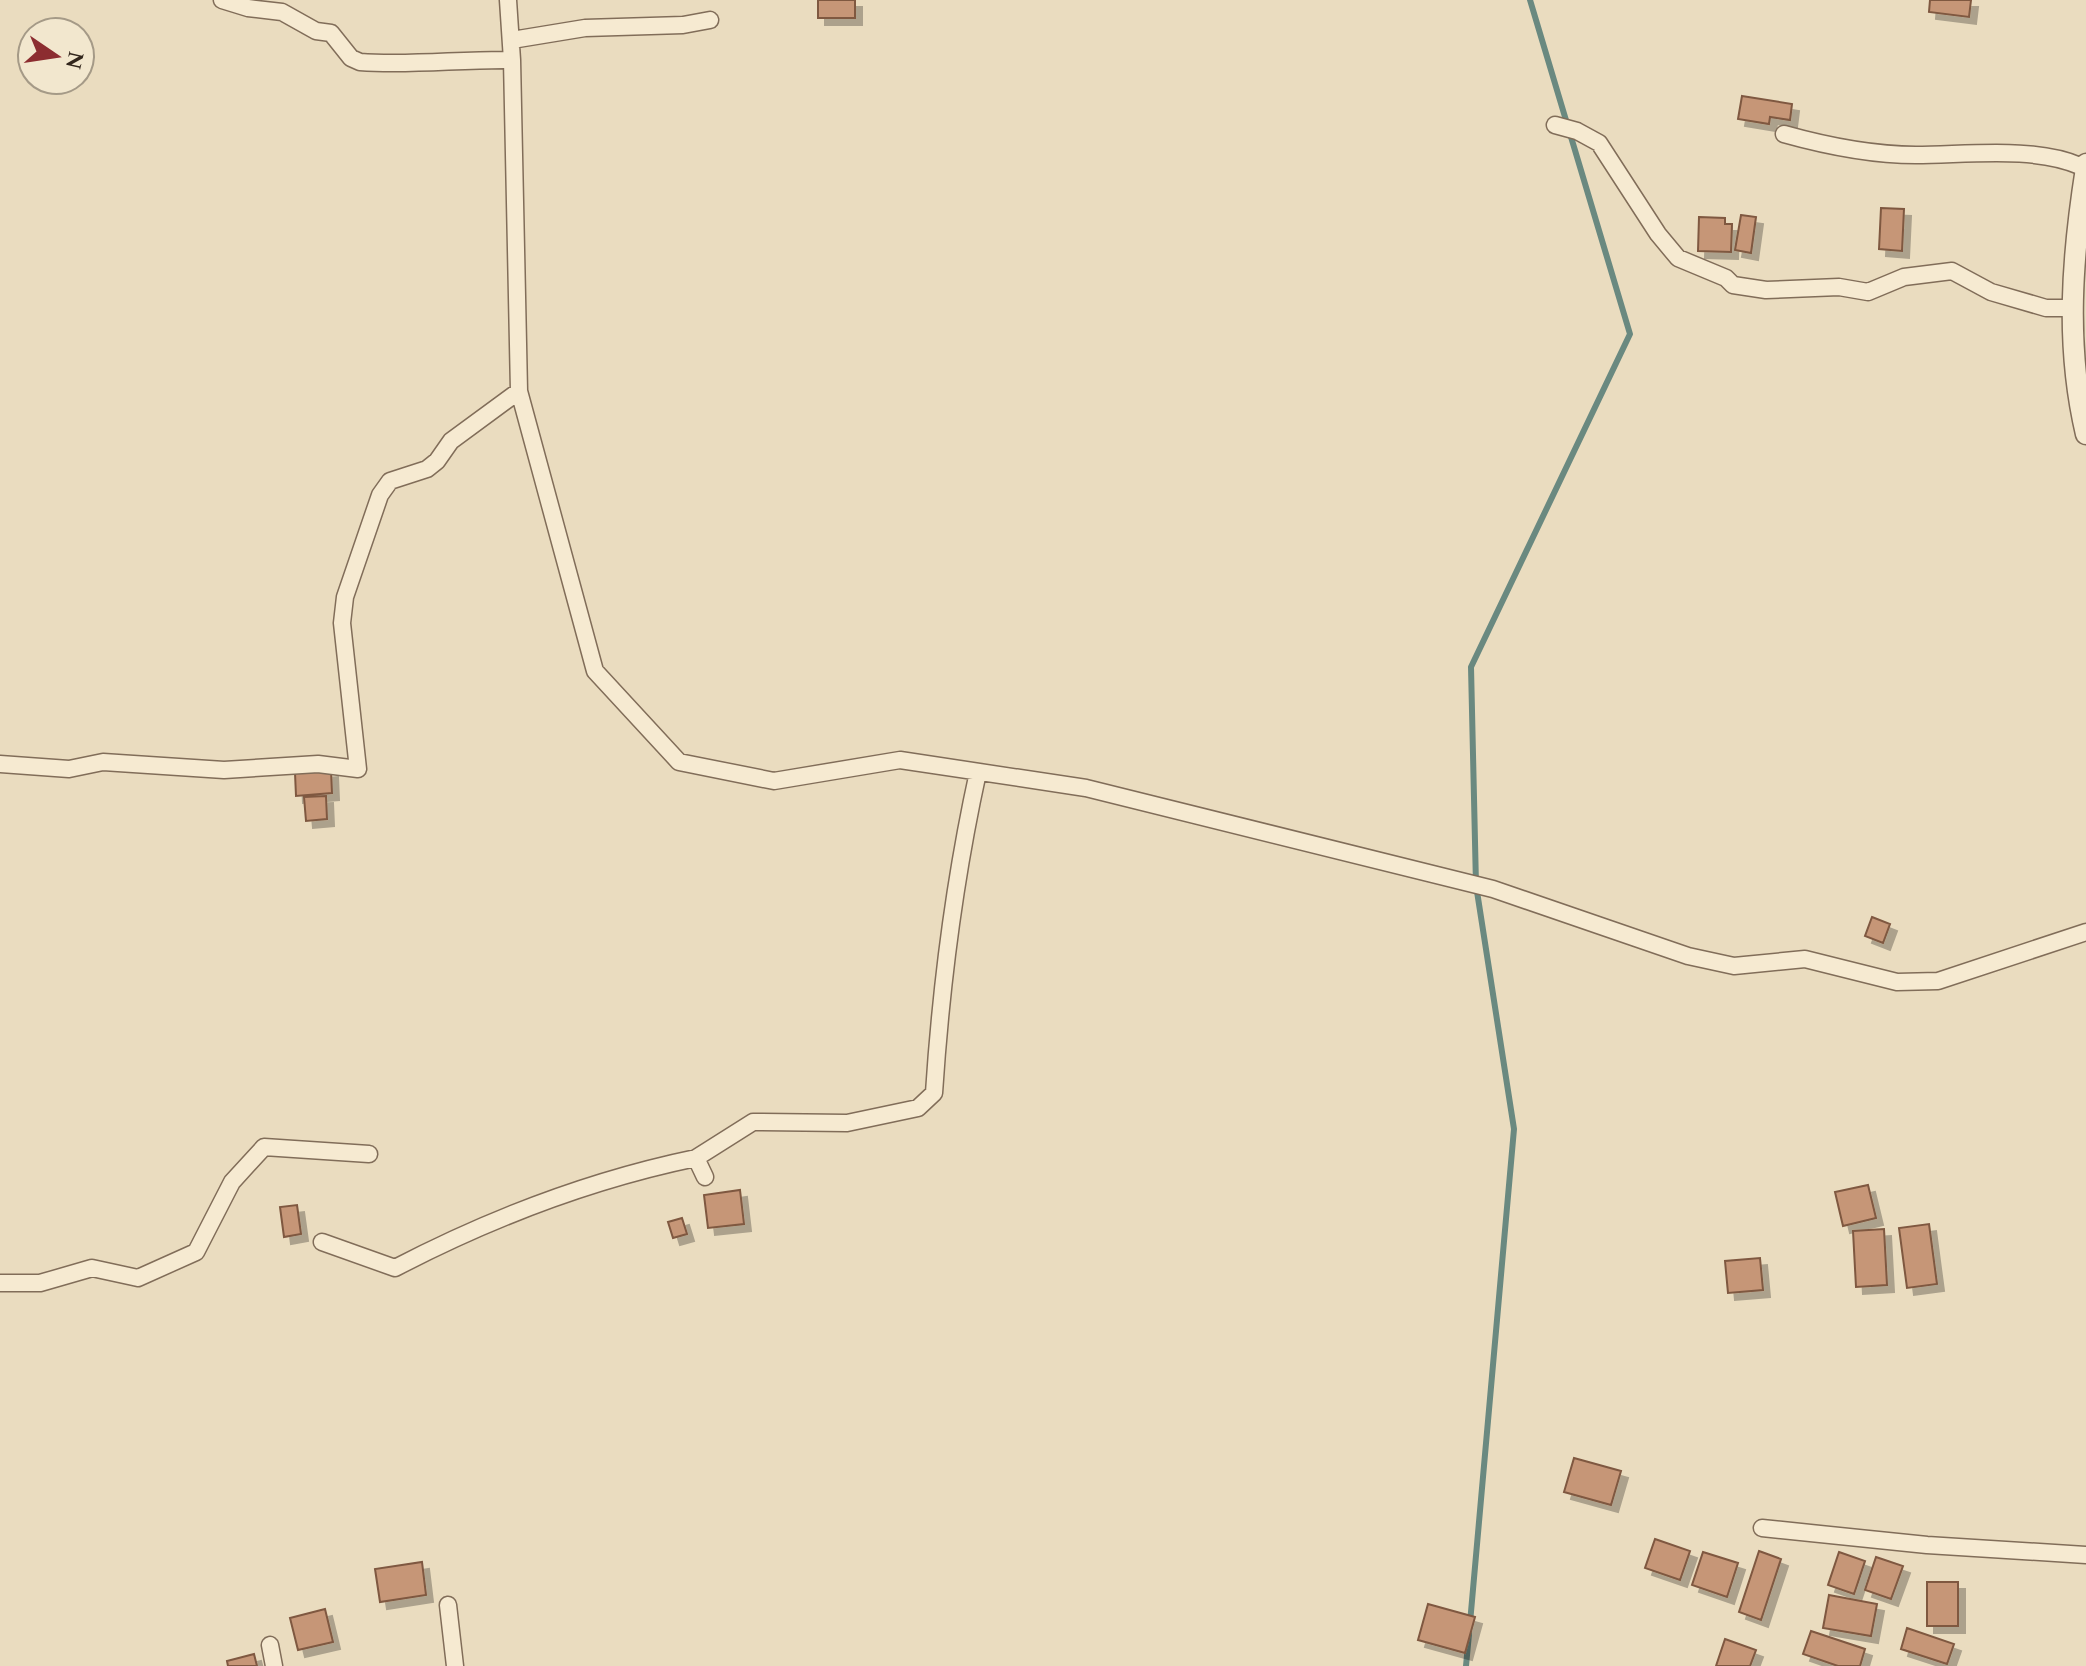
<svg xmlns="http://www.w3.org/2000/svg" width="2086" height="1666" font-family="Spectral,serif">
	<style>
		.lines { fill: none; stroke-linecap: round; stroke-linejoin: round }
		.stream { stroke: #6a8980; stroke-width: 6 }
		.building { fill: #c69677; stroke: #7f5841; stroke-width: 2; filter: url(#shadow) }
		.minor-casing { stroke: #816d59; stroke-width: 19 }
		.tertiary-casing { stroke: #816d59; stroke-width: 23 }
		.minor { stroke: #f6ead1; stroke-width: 16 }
		.tertiary { stroke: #f6ead1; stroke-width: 20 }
	</style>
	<defs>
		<filter id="shadow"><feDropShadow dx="7" dy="7" stdDeviation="0" flood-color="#0004"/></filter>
	</defs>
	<rect width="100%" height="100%" fill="#eadcbf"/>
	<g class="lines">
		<!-- stream -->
		<path class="stream" d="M1470,1623L1514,1129L1476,885L1471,667L1630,334L1530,0
			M1466,1666L1469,1634"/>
	</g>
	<!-- building -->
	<path class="building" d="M818,0H855V18H818Z
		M1930,0H1971L1969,17L1929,12Z
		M1742,96L1792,104L1790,120L1770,117L1769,124L1738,119Z
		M1881,208L1904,209L1902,251L1879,249Z
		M1741,215L1756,217L1751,253L1735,250Z
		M1699,217L1725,218V224H1732L1731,252L1698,251Z
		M331,770L332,793L296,796L295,773Z
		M326,796L327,819L306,821L304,797Z
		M1872,917L1890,924L1883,943L1865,936Z
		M1868,1185L1876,1218L1843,1226L1835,1192Z
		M740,1190L744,1224L708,1228L704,1195Z
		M297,1205L301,1234L284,1237L280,1207Z
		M682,1218L687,1234L673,1238L668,1222Z
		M1929,1224L1937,1284L1907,1288L1899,1228Z
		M1884,1229L1887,1285L1856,1287L1853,1231Z
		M1760,1258L1763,1290L1728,1293L1725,1261Z
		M1574,1458L1621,1471L1611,1505L1564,1492Z
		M1655,1539L1690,1551L1680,1580L1645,1568Z
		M1759,1551L1781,1559L1761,1620L1739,1612Z
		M1703,1552L1738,1563L1727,1597L1692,1585Z
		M1839,1552L1865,1561L1854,1594L1828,1585Z
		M1876,1557L1903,1566L1891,1599L1865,1590Z
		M422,1562L426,1595L380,1602L375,1569Z
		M1927,1582H1958V1626H1927Z
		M1829,1595L1877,1604L1871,1636L1823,1628Z
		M1428,1604L1475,1617L1465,1653L1418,1640Z
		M325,1609L333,1642L298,1650L290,1618Z
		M1907,1628L1954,1644L1947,1664L1901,1649Z
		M1811,1631L1865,1649L1860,1666H1838L1803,1654Z
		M1725,1639L1756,1650L1750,1666H1716Z
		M254,1654L257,1666H228L227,1661Z"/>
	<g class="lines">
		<defs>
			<path id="minor" d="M222,0L248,8L282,12L316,31L331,33L351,58L360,62C411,66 461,59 512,60
				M508,0L512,60L519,391L595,671L679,762L774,781L900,760L1086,788L1493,889L1688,956L1734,966L1805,959L1897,982L1938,981L2086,932
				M512,40L585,28L683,25L710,20
				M1555,125L1577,131L1599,143L1658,234L1678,258L1726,278L1733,285L1766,290L1839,287L1868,292L1904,277L1952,271L1991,292L2046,308H2071
				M1784,134C1827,146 1871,155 1916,155C1966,155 2035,146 2080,166L2086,162
				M0,764L69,769L103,762L224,770L318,764L358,769L342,623L345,597L380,495L390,481L427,469L437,461L451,441L519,391
				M705,1177L696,1158L753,1122L847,1123L918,1108L934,1093C941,985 955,877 978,772
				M322,1242L395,1268C491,1218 590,1180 696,1158
				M0,1283H40L92,1268L138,1278L196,1252L232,1182L264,1147L369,1154
				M1762,1528L1927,1545L2086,1555
				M448,1605L455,1666
				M270,1645L274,1666"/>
			<path id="tertiary" d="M2086,168C2072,257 2065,345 2086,434"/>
		</defs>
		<!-- minor casing -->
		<use href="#minor" class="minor-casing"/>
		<!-- tertiary casing -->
		<use href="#tertiary" class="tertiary-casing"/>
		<!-- minor -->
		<use href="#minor" class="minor"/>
		<!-- tertiary -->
		<use href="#tertiary" class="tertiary"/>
	</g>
	<!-- north arrow -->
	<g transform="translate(56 56) rotate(103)"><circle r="38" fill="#f2e7ce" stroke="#a59a87" stroke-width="2"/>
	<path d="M0-6L14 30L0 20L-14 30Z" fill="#8c2d30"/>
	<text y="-12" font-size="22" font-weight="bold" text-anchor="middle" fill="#32261c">N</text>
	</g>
</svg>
